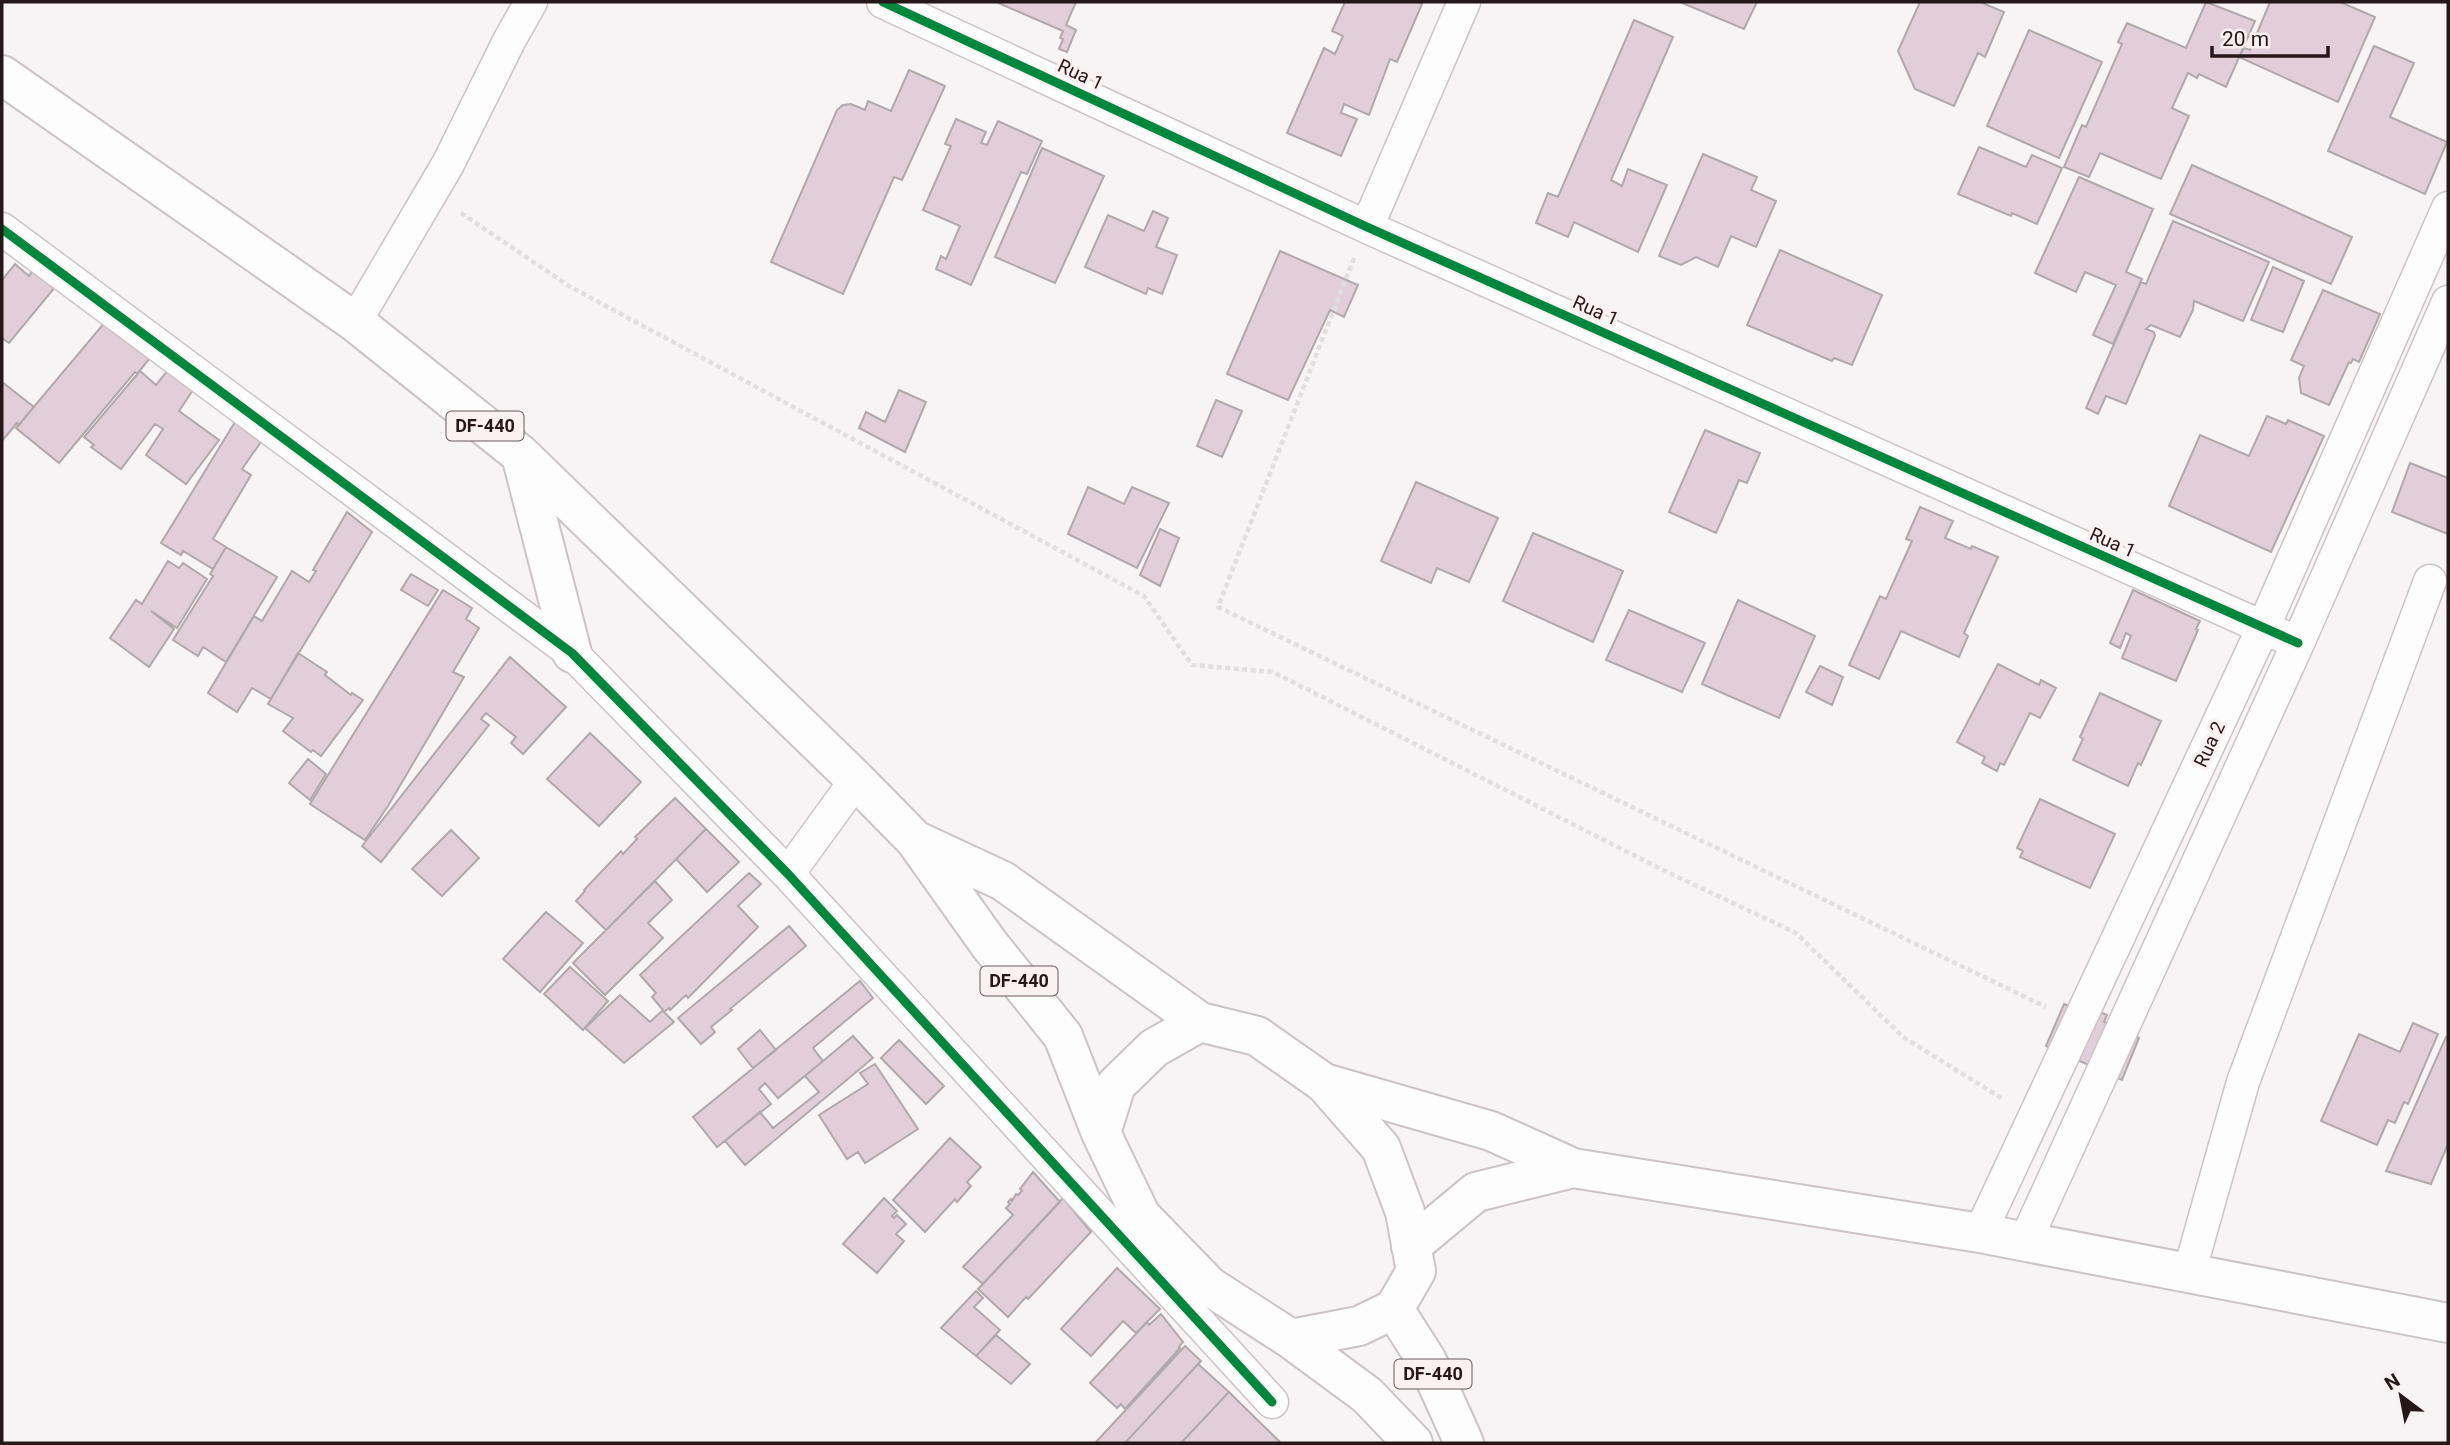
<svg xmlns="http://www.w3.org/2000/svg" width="2450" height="1445" font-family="Roboto,sans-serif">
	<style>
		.building { fill: #e1ced8; stroke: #b1a8ac; stroke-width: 2 }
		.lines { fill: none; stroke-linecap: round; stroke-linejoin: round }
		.street-casing { stroke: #cdc3c5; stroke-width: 35 }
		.secondary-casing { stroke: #cdc3c5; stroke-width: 42 }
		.primary-casing { stroke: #cdc3c5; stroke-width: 42 }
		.path { stroke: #e0dede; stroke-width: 4.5; stroke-dasharray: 5 3.5; stroke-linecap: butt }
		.street { stroke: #fefdfd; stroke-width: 32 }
		.secondary { stroke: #fefdfd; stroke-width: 38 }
		.primary { stroke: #fefdfd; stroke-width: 38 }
		.cycleway-casing { stroke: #faf1f3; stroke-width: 13 }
		.cycleway { stroke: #00873e; stroke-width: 9 }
		.labels { text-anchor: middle; stroke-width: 7; stroke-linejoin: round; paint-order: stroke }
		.shield { fill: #faf1f3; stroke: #66585b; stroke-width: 2 }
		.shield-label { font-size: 18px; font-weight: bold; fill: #26171a }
		.street-label { font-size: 19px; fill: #26171a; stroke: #faf1f3 }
	</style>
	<rect width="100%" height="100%" fill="#f8f3f4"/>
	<!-- building -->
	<path class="building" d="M996,2H1076L1066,25L1076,30L1067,52L1059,49L1063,39L1060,38L1063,31Z
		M1345,2H1417L1422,4L1397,62L1390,59L1369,115L1344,104L1341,113L1357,119L1341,156L1287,133L1324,48L1335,54L1343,36L1332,31Z
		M1680,2H1757L1744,29Z
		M1920,2H1980L2004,12L1985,57L1978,53L1954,106L1915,89L1898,51Z
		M2206,2L2255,21L2226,87L2199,74L2197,78L2188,73L2172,108L2189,116L2161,179L2100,153L2089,177L2064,167L2082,125L2086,127L2122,44L2118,42L2127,23L2186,48Z
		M2270,2H2340L2375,17L2338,102L2239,57L2244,48L2250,50Z
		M1634,20L1673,37L1611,180L1622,186L1628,169L1667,185L1638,252L1574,222L1568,237L1536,223L1548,193L1558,197Z
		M2029,30L2102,62L2059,158L1987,126Z
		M2374,46L2414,63L2390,117L2447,142L2425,194L2328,151Z
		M909,70L945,86L902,180L894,177L843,294L771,262L837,110L843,105L851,104L865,110L868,101L891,111Z
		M956,119L986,132L981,143L987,145L998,121L1042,141L1027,174L1021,172L971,285L936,269L941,256L946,259L960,226L923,210L951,146L945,144Z
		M1979,147L2026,167L2032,155L2062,168L2037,224L2012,213L2011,216L1958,194Z
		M1042,148L1104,176L1055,283L995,257Z
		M1703,154L1757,177L1751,190L1776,201L1756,247L1731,236L1718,267L1696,257L1681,265L1659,256Z
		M2192,165L2352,237L2331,284L2170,214Z
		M2079,177L2153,209L2126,272L2142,279L2113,344L2093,335L2116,285L2085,272L2076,292L2035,273Z
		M1153,211L1168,218L1156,247L1177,255L1162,294L1148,288L1146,294L1085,267L1108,215L1144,231Z
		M2173,221L2269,262L2243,321L2194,301L2193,310L2180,337L2151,325L2146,329L2154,332L2155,336L2126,404L2106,396L2098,414L2086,408L2141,282L2146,284Z
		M1780,250L1882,295L1852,365L1834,358L1832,361L1747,325Z
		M1280,251L1358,285L1344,317L1330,310L1288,400L1227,374Z
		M15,264L29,276L33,270L56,286L9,343L2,338V280Z
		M2273,267L2304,281L2283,332L2251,320Z
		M2323,290L2380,314L2359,362L2353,359L2351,363L2349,362L2329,405L2301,393L2299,378L2304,366L2291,360Z
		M105,322L151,357L137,374L135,372L59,463L16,428Z
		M168,370L193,390L179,411L219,440L186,484L146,455L163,429L155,424L121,469L91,447L94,445L84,437L140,371L156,385Z
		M2,382L34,407L19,425L17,423L2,441Z
		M899,390L926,402L905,452L859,428L866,412L885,422Z
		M1216,400L1242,411L1222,457L1197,446Z
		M2267,416L2286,424L2288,420L2324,436L2271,552L2169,506L2200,435L2249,456Z
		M235,422L261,442L242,469L251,475L213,539L226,547L213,569L183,551L181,555L161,543Z
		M1705,430L1760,453L1747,483L1739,480L1716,533L1669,512Z
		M2410,463L2448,478V534L2392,512Z
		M1416,482L1498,518L1469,582L1437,568L1431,583L1381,561Z
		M1088,487L1124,504L1132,487L1169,503L1137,568L1068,534Z
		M1920,507L1953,521L1945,538L1971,549L1972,546L1998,557L1964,633L1968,636L1959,657L1901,631L1879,679L1849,665L1880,596L1886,599L1912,541L1906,539Z
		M347,512L372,532L271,699L252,688L237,712L208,693L254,616L262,621L292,571L309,582L316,571L313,570Z
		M1160,529L1179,538L1160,586L1140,575Z
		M1533,533L1623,571L1593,642L1503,601Z
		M226,547L277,577L226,662L203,647L198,656L173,640L213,576L210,574Z
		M168,561L179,568L183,563L207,579L177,628L151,611L174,629L149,667L110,638L136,600L142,604Z
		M411,574L438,590L428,606L401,590Z
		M443,590L472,608L466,619L479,628L453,672L464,677L388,806L365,840L310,804Z
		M2133,590L2200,621L2196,629L2198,630L2176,681L2122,658L2131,636L2126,633L2120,648L2110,643Z
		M1738,600L1815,636L1779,718L1702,684Z
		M1629,610L1705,643L1682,692L1606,660Z
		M298,653L327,672L325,675L351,695L352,693L363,700L321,756L313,750L311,752L283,731L293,718L268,704Z
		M510,657L566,707L523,754L511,743L516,737L486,713L481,719L489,725L381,862L362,846Z
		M1998,664L2039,685L2041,680L2056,688L2040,718L2030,713L2004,765L2000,763L1997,771L1982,763L1985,757L1957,742Z
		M1820,666L1843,677L1832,705L1806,692Z
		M2100,693L2161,721L2141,765L2138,763L2128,786L2073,760L2083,739L2080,737Z
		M590,733L641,782L599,826L547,779Z
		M308,759L326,774L310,800L289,783Z
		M675,798L706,829L606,930L576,901L585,891L584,890L621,851L623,854L637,839L635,837Z
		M2040,799L2115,834L2090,888L2020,857L2023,851L2017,848Z
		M706,829L739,862L707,892L676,859Z
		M451,830L479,858L442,896L412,869Z
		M749,873L761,884L738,906L758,927L688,998L686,995L670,1010L669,1008L664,1012L674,1022L624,1063L585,1028L620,995L650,1022L663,1010L652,997L656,993L640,975Z
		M655,881L672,900L648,923L663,938L605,995L573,963Z
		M546,912L583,943L540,992L503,959Z
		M789,926L806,946L730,1009L732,1010L711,1027L715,1032L701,1044L678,1018Z
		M570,967L608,1001L583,1030L544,994Z
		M860,981L873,998L813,1048L823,1061L778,1098L765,1083L759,1089L771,1104L717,1147L693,1117Z
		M2064,1004L2089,1015L2093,1009L2107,1015L2104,1022L2139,1038L2122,1080L2046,1046Z
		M2413,1023L2438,1034L2408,1104L2404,1102L2395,1123L2388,1120L2377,1145L2321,1121L2359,1034L2400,1052Z
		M760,1030L776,1050L753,1068L738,1049Z
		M853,1036L873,1058L745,1165L725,1141L760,1112L773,1128L819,1092L805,1076Z
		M2446,1037L2448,1038V1144L2431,1184L2386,1171Z
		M899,1040L944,1086L926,1104L881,1058Z
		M875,1064L918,1129L865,1163L858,1152L847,1159L819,1115L868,1084L860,1073Z
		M950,1138L981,1167L967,1182L971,1186L957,1202L955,1199L925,1232L893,1200Z
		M1033,1172L1060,1202L983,1284L963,1267L1013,1215L1006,1208L1010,1204L1008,1202L1011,1199L1012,1201L1016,1194L1018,1195L1022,1191L1020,1189Z
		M884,1198L897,1211L892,1216L894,1218L897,1215L906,1224L896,1234L904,1241L877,1273L843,1244Z
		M1063,1198L1091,1232L1028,1299L1026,1297L1008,1317L978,1289Z
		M1117,1268L1160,1309L1136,1333L1123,1321L1091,1356L1061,1329Z
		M976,1291L983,1298L974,1307L1000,1330L976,1356L941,1328Z
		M1161,1314L1183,1342L1179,1347L1180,1348L1125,1409L1121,1404L1117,1408L1090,1383L1147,1322L1149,1325Z
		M996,1335L1030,1364L1011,1384L976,1356Z
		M1185,1346L1201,1361L1125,1443H1095Z
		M1198,1364L1229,1392L1181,1443H1125Z
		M1229,1392L1240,1403L1281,1443H1181Z"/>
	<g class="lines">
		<defs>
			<path id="street" d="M883,2L1367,227L2298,643
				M1367,227L1464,2
				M2,229L572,653L788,874L1272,1402
				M355,322L448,164L509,41L531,2
				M788,874L856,780
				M1980,1233L2263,628L2448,208
				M2025,1242L2298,643L2448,302
				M2189,1273L2243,1082L2430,581"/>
			<path id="secondary" d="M1324,1083L1491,1131L1573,1168L1980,1233L2448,1323
				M1411,1246L1476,1192L1573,1168"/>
			<path id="primary" d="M2,75L355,322L521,455L856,780L915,840L989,944L1063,1036L1101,1133
				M521,455L572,653
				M917,841L1003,881L1200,1022
				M1200,1022L1257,1036L1324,1083L1381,1148L1405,1212L1416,1271L1394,1309L1359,1326L1291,1339L1209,1286L1141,1216L1101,1133L1116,1085L1154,1048Z
				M1394,1309L1427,1361L1464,1443
				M1291,1339L1367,1395L1413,1443"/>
		</defs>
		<!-- street casing -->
		<use href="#street" class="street-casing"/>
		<!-- secondary casing -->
		<use href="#secondary" class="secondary-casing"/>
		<!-- primary casing -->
		<use href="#primary" class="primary-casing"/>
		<!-- path -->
		<path class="path" d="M461,213L569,286L1144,596L1192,665L1273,672L1663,870L1796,933L1903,1037L2003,1099
			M1354,258L1218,607L2046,1007"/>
		<!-- street -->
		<use href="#street" class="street"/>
		<!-- secondary -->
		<use href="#secondary" class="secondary"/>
		<!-- primary -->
		<use href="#primary" class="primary"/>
		<defs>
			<path id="cycleway" d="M883,2L1367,227L2298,643
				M2,229L572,653L788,874L1272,1402"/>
		</defs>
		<!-- cycleway casing -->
		<use href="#cycleway" class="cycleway-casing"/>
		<!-- cycleway -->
		<use href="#cycleway" class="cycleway"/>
	</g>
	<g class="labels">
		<!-- shield labels -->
		<g class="shield">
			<rect x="446.5" y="411.5" width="77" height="29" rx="5"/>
			<rect x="980.5" y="966.5" width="77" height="29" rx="5"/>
			<rect x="1394.5" y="1359.5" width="77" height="29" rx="5"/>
		</g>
		<g class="shield-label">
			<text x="485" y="432">DF-440</text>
			<text x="1019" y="987">DF-440</text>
			<text x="1433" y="1380">DF-440</text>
		</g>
		<!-- street labels -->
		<g class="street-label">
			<text transform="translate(1081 74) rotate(25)" y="7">Rua 1</text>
			<text transform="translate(1596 310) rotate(24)" y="7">Rua 1</text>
			<text transform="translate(2113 542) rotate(24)" y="7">Rua 1</text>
			<text transform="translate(2209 744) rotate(-65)" y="7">Rua 2</text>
		</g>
	</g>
	<!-- border -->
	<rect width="2450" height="1445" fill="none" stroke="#26171a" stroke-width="7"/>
	<!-- north arrow -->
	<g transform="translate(2401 1396) rotate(328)" stroke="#faf1f3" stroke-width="5" paint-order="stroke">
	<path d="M0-5L12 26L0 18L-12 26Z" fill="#26171a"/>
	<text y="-10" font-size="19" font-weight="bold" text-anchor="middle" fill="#26171a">N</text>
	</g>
	<!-- scale -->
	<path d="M2212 46v10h116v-10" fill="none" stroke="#26171a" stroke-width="3.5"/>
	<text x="2222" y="46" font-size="21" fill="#26171a" stroke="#faf1f3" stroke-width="5" paint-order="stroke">20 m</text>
</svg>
